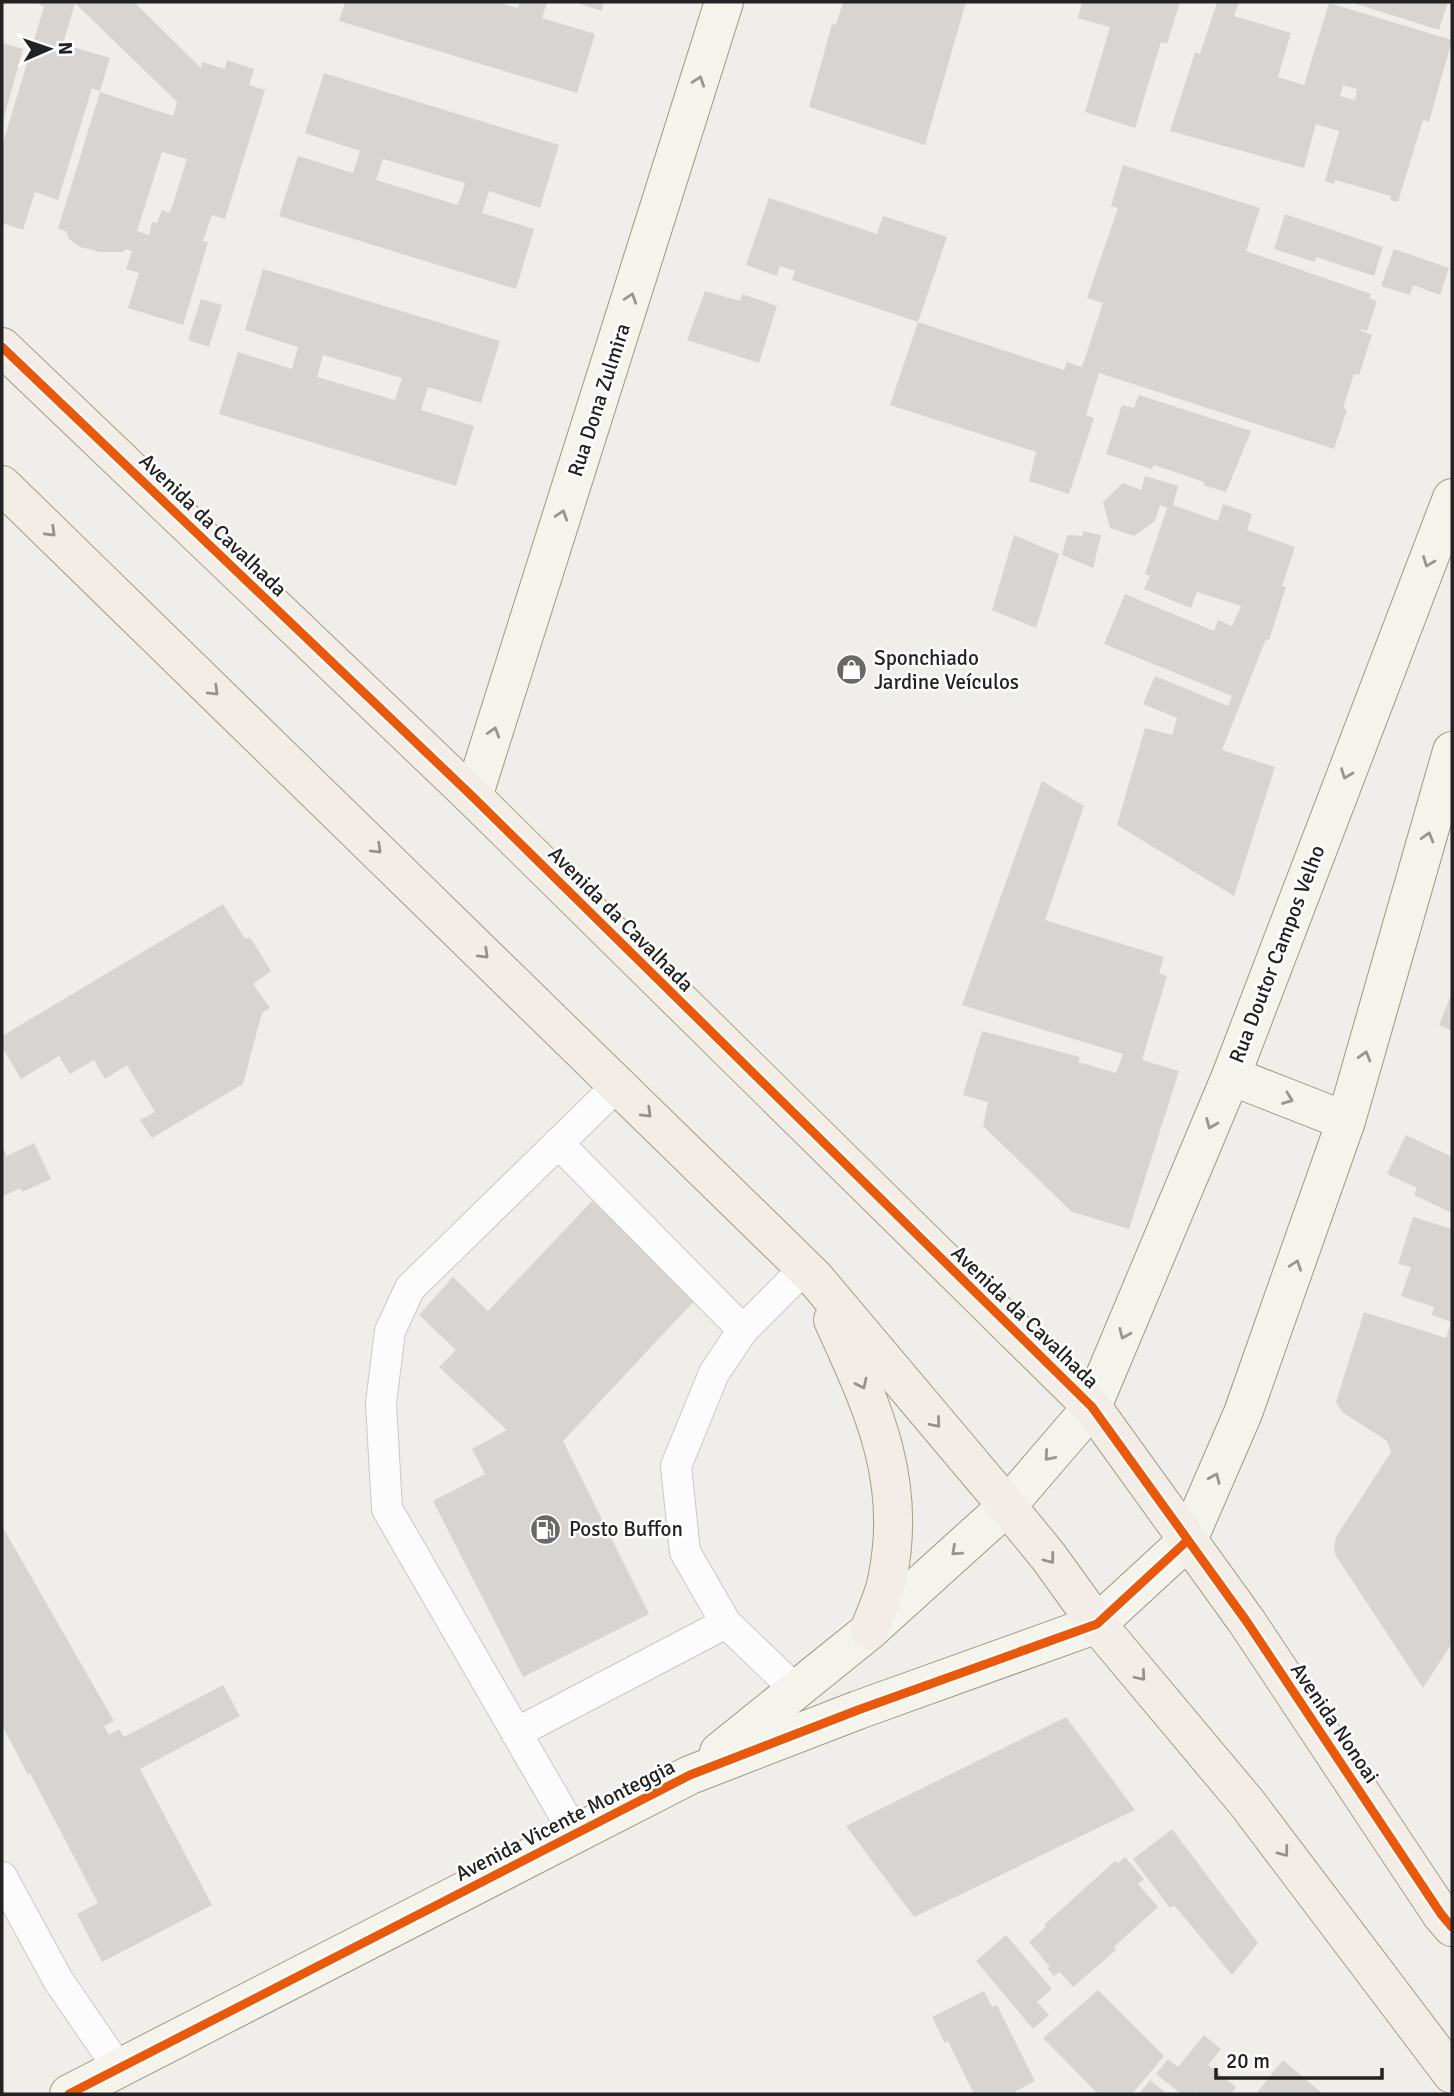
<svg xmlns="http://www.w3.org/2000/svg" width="1454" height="2096" font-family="Signika,sans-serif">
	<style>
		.building { fill: #d7d4d2; fill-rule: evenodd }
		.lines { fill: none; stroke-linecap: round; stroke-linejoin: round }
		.lane-casing { stroke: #c9c8c7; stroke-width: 32 }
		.secondary-casing { stroke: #999a82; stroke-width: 40 }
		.primary-casing { stroke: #a79c86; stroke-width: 40 }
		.lane { stroke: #fdfcfc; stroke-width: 30 }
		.secondary { stroke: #f4f4ed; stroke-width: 38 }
		.primary { stroke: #f3ede7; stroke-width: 38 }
		.cycleway-casing { stroke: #fff; stroke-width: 13 }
		.cycleway { stroke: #e8590c; stroke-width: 9 }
		.oneway { stroke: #969692 }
		.oneway2 { stroke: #95928e }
		.labels { text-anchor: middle; stroke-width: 5; stroke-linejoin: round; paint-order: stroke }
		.street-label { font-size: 21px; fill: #222; stroke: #fff }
		.poi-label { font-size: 21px; fill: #222; stroke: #fff; text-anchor: start }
	</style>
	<rect width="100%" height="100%" fill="#f0eeeb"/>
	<!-- building -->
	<path class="building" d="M36,2H134L201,68L202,62L225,69L227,60L254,69L249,85L265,90L225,219L212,215L203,241L208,242L183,325L128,308L139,273L126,269L132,251L125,249L123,252H100L80,247L69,239L66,231L58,229L100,92L173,116L177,102L75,3L63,44L110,58L100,91L92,88L58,200L35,192L23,230L2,223V146L44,7ZM162,152L187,159L170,213L162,210L157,223L152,222L149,235L137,231Z
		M345,2H496L518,8L520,2H547L542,18L595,34L577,93L339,21Z
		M574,2H604L602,11Z
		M843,2H966L925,145L809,107L832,24L836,25Z
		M1082,2H1180L1167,44L1161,42L1135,128L1085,112L1110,27L1078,18Z
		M1217,2H1239L1234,16L1291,33L1278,77L1304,85L1329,3L1452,40L1429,122L1423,120L1398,202L1390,200L1391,196L1335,180L1334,184L1325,181L1339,131L1316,124L1304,168L1170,131L1195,52L1200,54ZM1343,85L1357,89L1355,100L1340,96Z
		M1350,2H1448L1439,30Z
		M2,43L23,49L3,121H2Z
		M324,73L559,145L540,208L489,191L482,213L534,229L516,289L279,216L298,156L353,173L360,151L305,133ZM383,159L465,183L458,205L376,180Z
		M1123,165L1260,208L1246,251L1371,294L1369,298L1377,301L1367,331L1361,329V331L1372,335L1359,375L1354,374L1343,408L1347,410L1334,449L1099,373L1086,415L1094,418L1069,494L1029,481L1036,452L890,405L918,322L1064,370L1067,362L1082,367L1103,303L1087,298L1118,208L1111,206Z
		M769,198L877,234L883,216L947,237L918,322L792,280L795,271L780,266L777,276L746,265Z
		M1285,214L1383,247L1374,276L1316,257L1315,262L1274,249Z
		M1394,249L1449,268L1440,295L1413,285L1410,295L1381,286Z
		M263,269L500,341L481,403L428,387L421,410L474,426L456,486L219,414L238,352L292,369L298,347L245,330ZM323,355L402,378L395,400L317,377Z
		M705,291L740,301L742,294L777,306L759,363L687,340Z
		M201,299L222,305L209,347L188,340Z
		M1139,395L1251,431L1226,492L1203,485L1204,482L1154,465L1152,469L1106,454L1122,405L1134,408Z
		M1145,476L1178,486L1173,505L1218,521L1223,504L1252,514L1247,530L1295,547L1282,586L1286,587L1269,640L1266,639L1222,750L1275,767L1234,896L1117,825L1145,728L1172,735L1177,718L1143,704L1155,676L1228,706L1232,696L1104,644L1125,594L1214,631L1218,620L1232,626L1241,606L1197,592L1191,608L1144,589L1150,576L1145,574L1167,508L1160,505L1155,521L1134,536L1110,528L1103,502L1123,483L1141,490Z
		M1083,531L1101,535L1093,568L1062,555L1067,535L1083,536Z
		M1014,535L1059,554L1036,628L992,610Z
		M1042,781L1084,806L1045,920L1164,957L1159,973L1167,976L1142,1060L1179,1071L1129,1229L1072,1212L983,1126L988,1102L963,1095L982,1031L1080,1057L1078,1062L1116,1073L1123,1054L962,1005Z
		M223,904L245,939L250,937L271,971L253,984L270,1008L262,1013L243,1084L152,1138L140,1120L155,1112L127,1065L105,1079L94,1060L70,1074L59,1056L21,1079L2,1047V1036Z
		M1452,993V1031L1439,1025Z
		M1406,1135L1452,1157V1213L1414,1195L1417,1188L1387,1174Z
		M34,1143L51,1179L22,1192L20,1188L2,1197V1146L7,1156Z
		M592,1201L696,1299L563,1441L649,1614L523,1677L433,1501L485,1474L472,1449L507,1430L439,1367L456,1350L419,1315L453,1277L488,1311Z
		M1413,1217L1452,1229V1643L1423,1688L1336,1556L1334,1549L1336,1537L1391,1452L1387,1441L1342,1412L1336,1402L1364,1312L1446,1338L1451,1322L1432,1315L1434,1307L1401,1296L1411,1267L1398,1264Z
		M2,1526L114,1721L104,1726L109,1735L119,1729L124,1737L223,1685L240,1716L140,1769L212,1905L102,1962L77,1914L98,1903L30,1773L28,1775L2,1725Z
		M1066,1717L1135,1810L914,1917L846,1826Z
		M1172,1829L1258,1943L1232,1975L1174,1905L1170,1908L1133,1859Z
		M1125,1857L1144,1879L1138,1884L1158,1907L1114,1947L1116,1950L1073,1987L1060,1972L1054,1976L1047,1968L1050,1967L1029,1942L1046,1927L1044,1925L1115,1861L1118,1863Z
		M1006,1935L1052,1989L1037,2002L1049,2015L1033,2029L976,1961Z
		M1098,1990L1164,2056L1132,2094H1098L1043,2038Z
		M984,1991L992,2007L997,2005L1035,2081L1011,2094H974L948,2041L945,2043L932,2017Z
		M1204,2035L1221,2049L1208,2065L1236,2087L1231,2094H1199L1196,2092L1194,2094H1181L1156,2074L1168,2059L1178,2067Z
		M1283,2060L1323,2094H1256Z
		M1150,2080L1167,2094H1139Z"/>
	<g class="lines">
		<defs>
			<path id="lane" d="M558,1143L743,1330
				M796,1690L726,1623L685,1552L676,1466L714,1373L743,1330L805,1268
				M516,1733L726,1623
				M575,1834L387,1509L381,1403L390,1331L410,1288L618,1085
				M2,1877L58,1980L119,2069"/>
			<path id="secondary" d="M473,797L724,2
				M1231,1076L1346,1121
				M719,1752L869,1631L1007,1506L1092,1407L1231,1076L1452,498
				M69,2094L690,1775L858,1710L1097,1624L1188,1540L1243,1413L1346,1121L1452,751"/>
			<path id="primary" d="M2,347L473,797L1092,1407L1247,1622L1441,1914L1452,1927
				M2,485L814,1277L1007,1506L1048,1556L1097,1624L1247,1803L1452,2074
				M833,1320C873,1408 908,1481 887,1580C884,1597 875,1614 869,1631"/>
		</defs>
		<!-- lane casing -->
		<use href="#lane" class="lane-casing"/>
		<!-- secondary casing -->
		<use href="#secondary" class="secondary-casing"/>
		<!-- primary casing -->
		<use href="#primary" class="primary-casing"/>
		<!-- lane -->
		<use href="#lane" class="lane"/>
		<!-- secondary -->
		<use href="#secondary" class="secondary"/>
		<!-- primary -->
		<use href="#primary" class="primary"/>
		<defs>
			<path id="cycleway" d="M2,347L473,797L1092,1407L1247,1622L1441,1914L1452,1927
				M69,2094L690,1775L858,1710L1097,1624L1188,1540"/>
		</defs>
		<!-- cycleway casing -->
		<use href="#cycleway" class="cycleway-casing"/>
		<!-- cycleway -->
		<use href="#cycleway" class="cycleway"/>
	</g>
	<!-- one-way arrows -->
	<defs><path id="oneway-chevron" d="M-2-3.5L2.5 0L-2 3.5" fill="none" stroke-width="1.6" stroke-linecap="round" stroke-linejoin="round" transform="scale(1.75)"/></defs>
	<g class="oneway">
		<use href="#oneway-chevron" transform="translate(699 81) rotate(-72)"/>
		<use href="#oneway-chevron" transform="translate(631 298) rotate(-72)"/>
		<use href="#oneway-chevron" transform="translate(562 515) rotate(-72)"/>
		<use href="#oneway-chevron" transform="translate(1428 562) rotate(111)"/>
		<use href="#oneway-chevron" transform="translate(494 732) rotate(-73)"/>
		<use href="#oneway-chevron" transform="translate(1346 774) rotate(111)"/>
		<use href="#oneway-chevron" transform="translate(1428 837) rotate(-74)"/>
		<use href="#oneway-chevron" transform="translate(1365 1056) rotate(-74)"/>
		<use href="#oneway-chevron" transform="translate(1288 1099) rotate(21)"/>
		<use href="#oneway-chevron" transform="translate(1211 1124) rotate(112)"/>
		<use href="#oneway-chevron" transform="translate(1296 1265) rotate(-71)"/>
		<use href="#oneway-chevron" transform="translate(1124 1334) rotate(114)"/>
		<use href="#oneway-chevron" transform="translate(1049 1456) rotate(131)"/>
		<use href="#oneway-chevron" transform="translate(1215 1478) rotate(-66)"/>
		<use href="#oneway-chevron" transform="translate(956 1551) rotate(138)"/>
	</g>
	<g class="oneway2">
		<use href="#oneway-chevron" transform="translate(51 532) rotate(44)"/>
		<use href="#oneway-chevron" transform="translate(214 691) rotate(44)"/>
		<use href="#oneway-chevron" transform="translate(377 849) rotate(44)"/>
		<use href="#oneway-chevron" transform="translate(484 954) rotate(44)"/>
		<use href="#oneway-chevron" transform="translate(647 1113) rotate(44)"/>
		<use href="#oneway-chevron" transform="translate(862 1384) rotate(65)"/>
		<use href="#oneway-chevron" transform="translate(936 1423) rotate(50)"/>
		<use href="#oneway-chevron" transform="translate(1050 1559) rotate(53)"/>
		<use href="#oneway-chevron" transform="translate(1141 1676) rotate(50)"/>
		<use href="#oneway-chevron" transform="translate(1284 1852) rotate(53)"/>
	</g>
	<!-- icons -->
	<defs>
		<symbol id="shop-disc" viewBox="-11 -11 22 22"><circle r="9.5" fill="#6a6968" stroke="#fff"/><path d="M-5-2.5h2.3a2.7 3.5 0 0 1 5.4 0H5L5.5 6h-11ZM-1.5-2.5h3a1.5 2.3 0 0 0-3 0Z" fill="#fff"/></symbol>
		<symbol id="fuel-disc" viewBox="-11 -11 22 22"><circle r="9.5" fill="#6a6968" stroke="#fff"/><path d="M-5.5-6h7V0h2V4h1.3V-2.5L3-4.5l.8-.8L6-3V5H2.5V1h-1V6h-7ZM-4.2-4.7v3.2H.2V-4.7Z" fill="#fff"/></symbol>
	</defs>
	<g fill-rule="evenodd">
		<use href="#shop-disc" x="834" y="652" width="35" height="35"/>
		<use href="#fuel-disc" x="528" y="1512" width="35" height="35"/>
	</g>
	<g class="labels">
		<!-- street labels -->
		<g class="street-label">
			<text transform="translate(599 400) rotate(-72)" y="7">Rua Dona Zulmira</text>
			<text transform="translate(213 525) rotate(44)" y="7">Avenida da Cavalhada</text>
			<text transform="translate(621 919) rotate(45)" y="7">Avenida da Cavalhada</text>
			<text transform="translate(1277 954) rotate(-69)" y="7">Rua Doutor Campos Velho</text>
			<text transform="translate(1025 1317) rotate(44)" y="7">Avenida da Cavalhada</text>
			<text transform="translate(1335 1723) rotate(56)" y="7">Avenida Nonoai</text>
			<text transform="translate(565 1820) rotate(-27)" y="7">Avenida Vicente Monteggia</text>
		</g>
		<!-- poi labels -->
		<g class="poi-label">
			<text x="874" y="665">Sponchiado<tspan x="874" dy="24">Jardine Veículos</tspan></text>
			<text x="569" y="1536">Posto Buffon</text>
		</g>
	</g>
	<!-- border -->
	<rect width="1454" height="2096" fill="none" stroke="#222222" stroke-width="7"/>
	<!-- north arrow -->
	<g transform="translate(49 49) rotate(88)" stroke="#ffffff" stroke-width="5" paint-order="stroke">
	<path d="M0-5L12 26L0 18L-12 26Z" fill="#222222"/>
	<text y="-10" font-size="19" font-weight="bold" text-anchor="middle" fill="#222222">N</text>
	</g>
	<!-- scale -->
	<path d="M1216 2068v10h166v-10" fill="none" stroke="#222222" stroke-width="3.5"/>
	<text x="1226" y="2068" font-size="21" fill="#222222" stroke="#ffffff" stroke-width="5" paint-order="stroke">20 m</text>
</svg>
